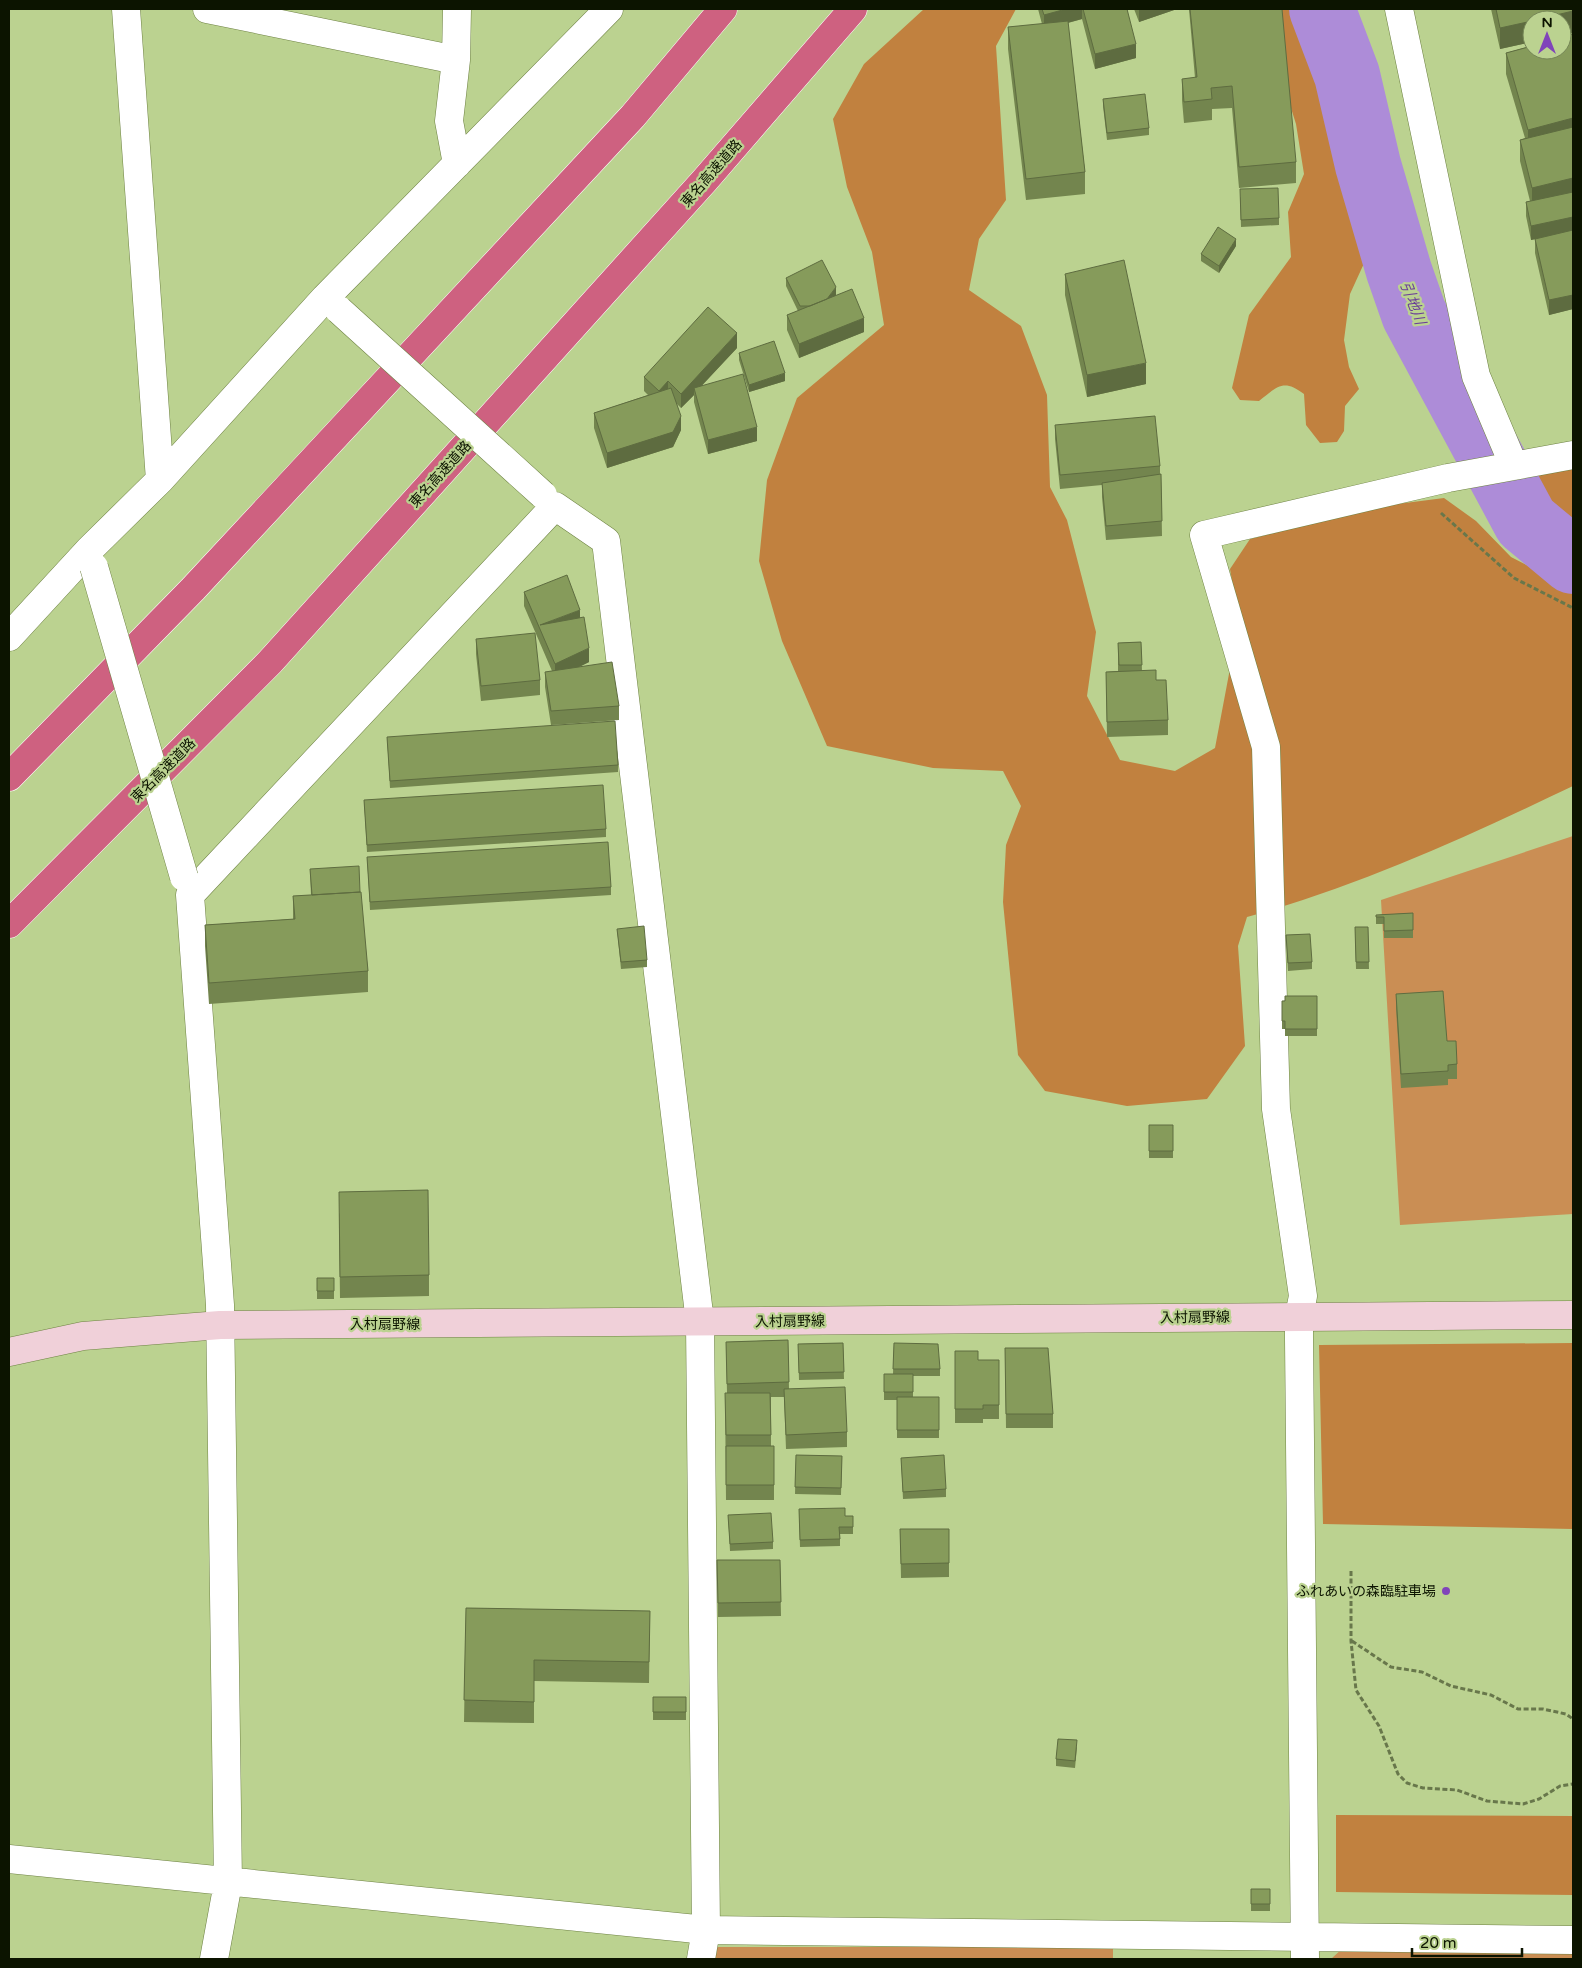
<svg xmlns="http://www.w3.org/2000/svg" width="1582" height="1968" font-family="'Varela Round','Noto Sans JP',sans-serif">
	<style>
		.green { fill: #ca8e54 }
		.forest { fill: #c1813f }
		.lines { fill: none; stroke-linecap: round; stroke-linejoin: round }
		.river { stroke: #ad8cd8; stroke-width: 66 }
		.street-casing { stroke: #6e8243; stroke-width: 29 }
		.secondary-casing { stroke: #6e8243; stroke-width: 29 }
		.highway-casing { stroke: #fff; stroke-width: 29 }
		.path { stroke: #68774b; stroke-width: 3; stroke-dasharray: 5 2.5; stroke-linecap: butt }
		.street { stroke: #fff; stroke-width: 28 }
		.secondary { stroke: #f0d0d9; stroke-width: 28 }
		.highway { stroke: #ce6180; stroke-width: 28 }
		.street-bridge-casing { stroke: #6e8243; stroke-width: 29; stroke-linecap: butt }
		.street-bridge { stroke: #fff; stroke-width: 28 }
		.wall { fill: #73854e }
		.shaded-wall { fill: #5e6c40 }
		.building { fill: #869b5b; stroke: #5e6c40 }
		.poi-dot { fill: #8044ba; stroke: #bbd290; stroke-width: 2 }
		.labels { text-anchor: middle; stroke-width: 4.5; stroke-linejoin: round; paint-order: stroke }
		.street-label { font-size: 14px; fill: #0c1400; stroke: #bbd290 }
		.poi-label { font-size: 14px; fill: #0c1400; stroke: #bbd290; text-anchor: end }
		.water-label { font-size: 15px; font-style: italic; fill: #6a3e98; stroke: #bbd290 }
	</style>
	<rect width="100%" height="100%" fill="#bbd290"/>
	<!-- green -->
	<path class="green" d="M1573,836V1214L1400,1225L1381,900Z
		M716,1947H1113V1959H714Z
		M1343,1948L1573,1952V1959H1331Z"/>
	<!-- forest -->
	<path class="forest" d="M924,9H1016L996,46L1006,200L979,239L969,290L1021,326L1047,395L1050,487L1067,520L1096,632L1087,696L1120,760L1175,771L1215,748L1239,621L1230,569L1250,539L1382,506L1444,498L1476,521L1511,557L1573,589V786C1468,836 1360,886 1247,917L1238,946L1245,1046L1207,1099L1127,1106L1045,1091L1018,1055L1003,902L1006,845L1021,806L1003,771L933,768L827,746L782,641L759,561L767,480L797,398L884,325L872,252L847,187L833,119L864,64Z
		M1278,9H1315L1336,81L1338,132L1374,213L1366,259L1350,294L1344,340L1349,367L1359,389L1345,406L1344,431L1337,442L1320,443L1306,425L1304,394C1283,378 1277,387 1259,401L1240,400L1232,388L1249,315L1291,257L1288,212L1304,174L1296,124L1279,70Z
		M1573,464V533L1544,514L1525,484L1534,470Z
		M1573,1343V1529L1323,1524L1319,1345Z
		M1336,1815L1573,1816V1895L1336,1892Z"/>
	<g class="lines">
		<!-- river -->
		<path class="river" d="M1322,9L1347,75L1368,165L1399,271L1414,314L1526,522L1573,561"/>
		<defs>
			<path id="street" d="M126,9L160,480
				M207,9L456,60
				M457,9L456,60L449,121L457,164
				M1399,9L1476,376L1514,466
				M9,637L89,550L160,480L325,298L609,9
				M9,1859L706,1930L1573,1940
				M214,1959L228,1883L220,1305L190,895L555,506L606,541L700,1322L706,1930L701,1959
				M1305,1959L1299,1339V1316L1303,1296L1276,1109L1266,747L1204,535L1448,478L1573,455"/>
			<path id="secondary" d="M9,1352L83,1336L220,1325L1573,1315"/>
			<path id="highway" d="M9,777L193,589L633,116L723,9
				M9,924L270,662L705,180L853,9"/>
		</defs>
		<!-- street casing -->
		<use href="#street" class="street-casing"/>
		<!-- secondary casing -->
		<use href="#secondary" class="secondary-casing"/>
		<!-- highway casing -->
		<use href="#highway" class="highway-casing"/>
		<!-- path -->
		<path class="path" d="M1441,513L1514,578L1573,608
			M1351,1571V1641L1356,1690L1379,1726L1398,1774L1407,1783L1423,1788L1457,1790L1487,1801L1523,1804L1539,1799L1560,1786L1573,1784
			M1352,1641L1391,1667L1422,1672L1451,1686L1491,1695L1518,1709H1543L1566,1714L1573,1719"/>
		<!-- street -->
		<use href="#street" class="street"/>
		<!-- secondary -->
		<use href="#secondary" class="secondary"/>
		<!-- highway -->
		<use href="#highway" class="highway"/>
		<defs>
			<path id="street-bridge" d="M339,310L543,495
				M94,567L184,877"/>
		</defs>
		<!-- street-bridge casing -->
		<use href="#street-bridge" class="street-bridge-casing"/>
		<!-- street-bridge -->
		<use href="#street-bridge" class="street-bridge"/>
	</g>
	<!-- wall -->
	<path class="wall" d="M1038,9H1127L1136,58L1095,69L1082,19L1068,23L1085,172V194L1026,200L1008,49V27L1042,24Z
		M1134,9H1177L1139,22Z
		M1189,9H1190L1296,162V183L1239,188L1232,108L1212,109V120L1184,123L1182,100V79L1195,78Z
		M1491,9H1573V33L1500,49Z
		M1573,34V309L1549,315L1535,253V239L1531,240L1526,216V202L1530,201L1520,161V140L1525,138L1506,74V53Z
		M1103,99L1149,128V135L1107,140L1103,106Z
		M1240,197L1279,218V225L1241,227Z
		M1236,246L1219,273L1201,261V254Z
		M1065,274L1146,384L1087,397L1065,295Z
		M786,278L836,295L835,296L864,332L799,358L787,330V315L798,311L786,286Z
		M737,348L702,385L757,441L708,454L694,402V395L681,408L677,404L681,430L673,447L607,468L594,428V413L648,395L644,391V377Z
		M739,353L785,381L749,392L739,360Z
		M1055,425L1160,466V474H1161L1162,536L1106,540L1102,497V485L1060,489L1055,439Z
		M524,592L589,662L579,667L619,706V720L551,725L545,687V672L552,671L524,606Z
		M476,639L540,680V695L481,701L476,654Z
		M1141,642L1142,671L1156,680L1168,720V735L1107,737L1106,672L1118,671V643Z
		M387,737L618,765V772L390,788Z
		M364,800L606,829V837L367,852Z
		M367,857L611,887V895L370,910Z
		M310,869L360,892L368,971V992L209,1004L205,946V925L293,919V896L311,895Z
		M1413,913V938H1384V924H1376V915Z
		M1355,927H1368L1369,969H1356Z
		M617,929L647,960V967L621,969Z
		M1286,935L1312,962V969L1288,971Z
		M1396,994L1447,1041L1457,1064V1079H1448V1085L1401,1088L1396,1008Z
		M1317,996V1036H1285V1029H1282V1001Z
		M1149,1125H1173V1158H1149Z
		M339,1213L429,1275V1296L340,1298Z
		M317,1278H334V1299H317Z
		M788,1340L789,1389L847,1432V1447L786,1449L784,1397H771V1446H774V1500H726L725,1393H727L726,1342Z
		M843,1343L844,1379L799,1380L798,1344Z
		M894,1343L940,1369V1376H913V1397H939V1438H897V1400H884V1374H893Z
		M1005,1348L1053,1414V1428H1006Z
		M955,1351L978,1360H999V1419H983V1423H955Z
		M796,1455L842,1456L841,1495L795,1494Z
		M901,1458L946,1489V1497L903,1499Z
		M799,1509L845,1516H853V1534H840V1546L800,1547Z
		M728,1515L773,1542V1549L730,1551Z
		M900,1529H949V1577L901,1578Z
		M717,1560H780L781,1616L718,1617Z
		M466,1608L650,1611L649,1683L534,1681V1723L464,1722Z
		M653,1697H686V1720H653Z
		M1077,1747L1075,1768L1056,1766V1759Z
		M1251,1889H1270V1911H1251Z"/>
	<!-- shaded-wall -->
	<path class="shaded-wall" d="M1066,9H1082V19L1044,29V15Z
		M1139,9H1177L1139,22Z
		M1573,11V33L1562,35V20H1535Z
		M1532,21V42L1500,49V28Z
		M1136,44V58L1095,69V54Z
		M1573,118V139L1528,152V130Z
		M1573,178V199L1532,209V188Z
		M1573,217V231L1531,240V226Z
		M1236,239V246L1219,273V266Z
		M836,287V295L822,313V306Z
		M1573,295V309L1549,315V300Z
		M864,318V332L799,358V344Z
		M737,333V348L695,393L694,388V395L681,408V394Z
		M1146,363V384L1087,397V375Z
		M785,373V381L749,392V385Z
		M668,381V395L659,405V391Z
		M681,416V430L673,447L607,468V453Z
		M757,427V441L708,454V440Z
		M580,610V624L540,625Z
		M589,648V662L555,679V664Z"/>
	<!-- building -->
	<path class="building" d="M1042,9H1066L1044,15Z
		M1083,9H1127L1136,44L1095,54Z
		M1190,9H1282L1296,162L1239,167L1232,86L1211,88L1212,99L1184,102L1182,79L1197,77Z
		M1496,9H1573V11L1535,20H1532V21L1500,28Z
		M1068,21L1085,172L1026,179L1008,27Z
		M1573,34V118L1528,130L1506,53L1532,46V50H1562V38Z
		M1145,94L1149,128L1107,133L1103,99Z
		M1573,127V178L1532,188L1520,140Z
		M1278,188L1279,218L1241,220L1240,189Z
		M1573,192V217L1531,226L1526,202Z
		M1218,227L1236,239L1219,266L1201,254Z
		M1573,230V295L1549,300L1535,239Z
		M822,260L836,287L827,299L810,306H800L786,278Z
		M1124,260L1146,363L1087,375L1065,274Z
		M852,289L864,318L799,344L787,315Z
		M708,307L737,333L681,394L668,381L659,391L644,377Z
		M774,341L785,373L749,385L739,353Z
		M743,374L757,427L708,440L694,388Z
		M671,388L681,416L673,432L607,453L594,413Z
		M1155,416L1160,466L1060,475L1055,425Z
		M1161,474L1162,521L1106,526L1102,483Z
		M567,575L580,610L540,625L584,617L589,648L555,664L524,592Z
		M535,633L540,680L481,686L476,639Z
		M1141,642L1142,665H1119L1118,643Z
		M612,662L619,706L551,711L545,672Z
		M1156,670V680H1166L1168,720L1107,722L1106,672Z
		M615,721L618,765L390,781L387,737Z
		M603,785L606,829L367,845L364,800Z
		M608,842L611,887L370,902L367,857Z
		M359,866L360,892L312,895L310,869Z
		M361,892L368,971L209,983L205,925L295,919L293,896Z
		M1413,913V930L1384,931V917H1376V915Z
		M644,926L647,960L621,962L617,929Z
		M1355,927H1368L1369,962H1356Z
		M1310,934L1312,962L1288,963L1286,935Z
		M1443,991L1447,1041H1456L1457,1064L1448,1065V1071L1401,1074L1396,994Z
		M1285,996H1317V1029H1285V1021H1282V1001H1285Z
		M1149,1125H1173V1151H1149Z
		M428,1190L429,1275L340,1277L339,1192Z
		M317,1278H334V1291H317Z
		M788,1340L789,1382L727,1384L726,1342Z
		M843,1343L844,1372L799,1373L798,1344Z
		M894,1343L938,1344L940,1369H893Z
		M1005,1348H1048L1053,1414H1006Z
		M955,1351H978V1360H999V1405H983V1409H955Z
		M884,1374H913V1392H884Z
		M845,1387L847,1432L786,1435L784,1389Z
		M725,1393H770L771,1435H726Z
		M897,1397H939V1430H897Z
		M726,1446H774V1485H726Z
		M796,1455L842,1456L841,1488L795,1487Z
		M944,1455L946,1489L903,1492L901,1458Z
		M845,1508V1516H853V1527H839L840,1539L800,1540L799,1509Z
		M771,1513L773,1542L730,1544L728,1515Z
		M900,1529H949V1563L901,1564Z
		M717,1560H780L781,1602L718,1603Z
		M466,1608L650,1611L649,1662L534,1660V1702L464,1700Z
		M653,1697H686V1712H653Z
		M1058,1739L1077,1740L1075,1761L1056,1759Z
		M1251,1889H1270V1904H1251Z"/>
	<!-- markers -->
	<circle class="poi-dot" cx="1446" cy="1591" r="5"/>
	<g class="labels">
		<!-- street labels -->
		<g class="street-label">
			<text transform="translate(711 173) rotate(-49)" y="5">東名高速道路</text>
			<text transform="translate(440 474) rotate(-48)" y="5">東名高速道路</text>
			<text transform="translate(163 770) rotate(-45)" y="5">東名高速道路</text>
			<text transform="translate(1195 1317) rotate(-1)" y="5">入村扇野線</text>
			<text transform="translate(790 1321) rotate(-1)" y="5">入村扇野線</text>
			<text x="385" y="1329">入村扇野線</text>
		</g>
		<!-- poi labels -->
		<g class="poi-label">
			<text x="1436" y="1596">ふれあいの森臨駐車場</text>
		</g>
		<!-- water labels -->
		<g class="water-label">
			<text transform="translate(1413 303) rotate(69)" y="5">引地川</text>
		</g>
	</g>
	<!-- border -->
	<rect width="1582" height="1968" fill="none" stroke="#0c1400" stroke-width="20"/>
	<!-- north arrow -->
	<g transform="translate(1547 35)"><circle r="24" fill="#bbd290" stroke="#758656"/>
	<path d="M0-4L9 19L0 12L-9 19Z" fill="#8044ba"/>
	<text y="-8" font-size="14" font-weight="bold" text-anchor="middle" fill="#0c1400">N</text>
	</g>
	<!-- scale -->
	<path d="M1412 1948v8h110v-8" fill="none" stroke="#0c1400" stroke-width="2.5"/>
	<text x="1420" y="1948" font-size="15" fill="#0c1400" stroke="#bbd290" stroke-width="4" paint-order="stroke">20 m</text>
</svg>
